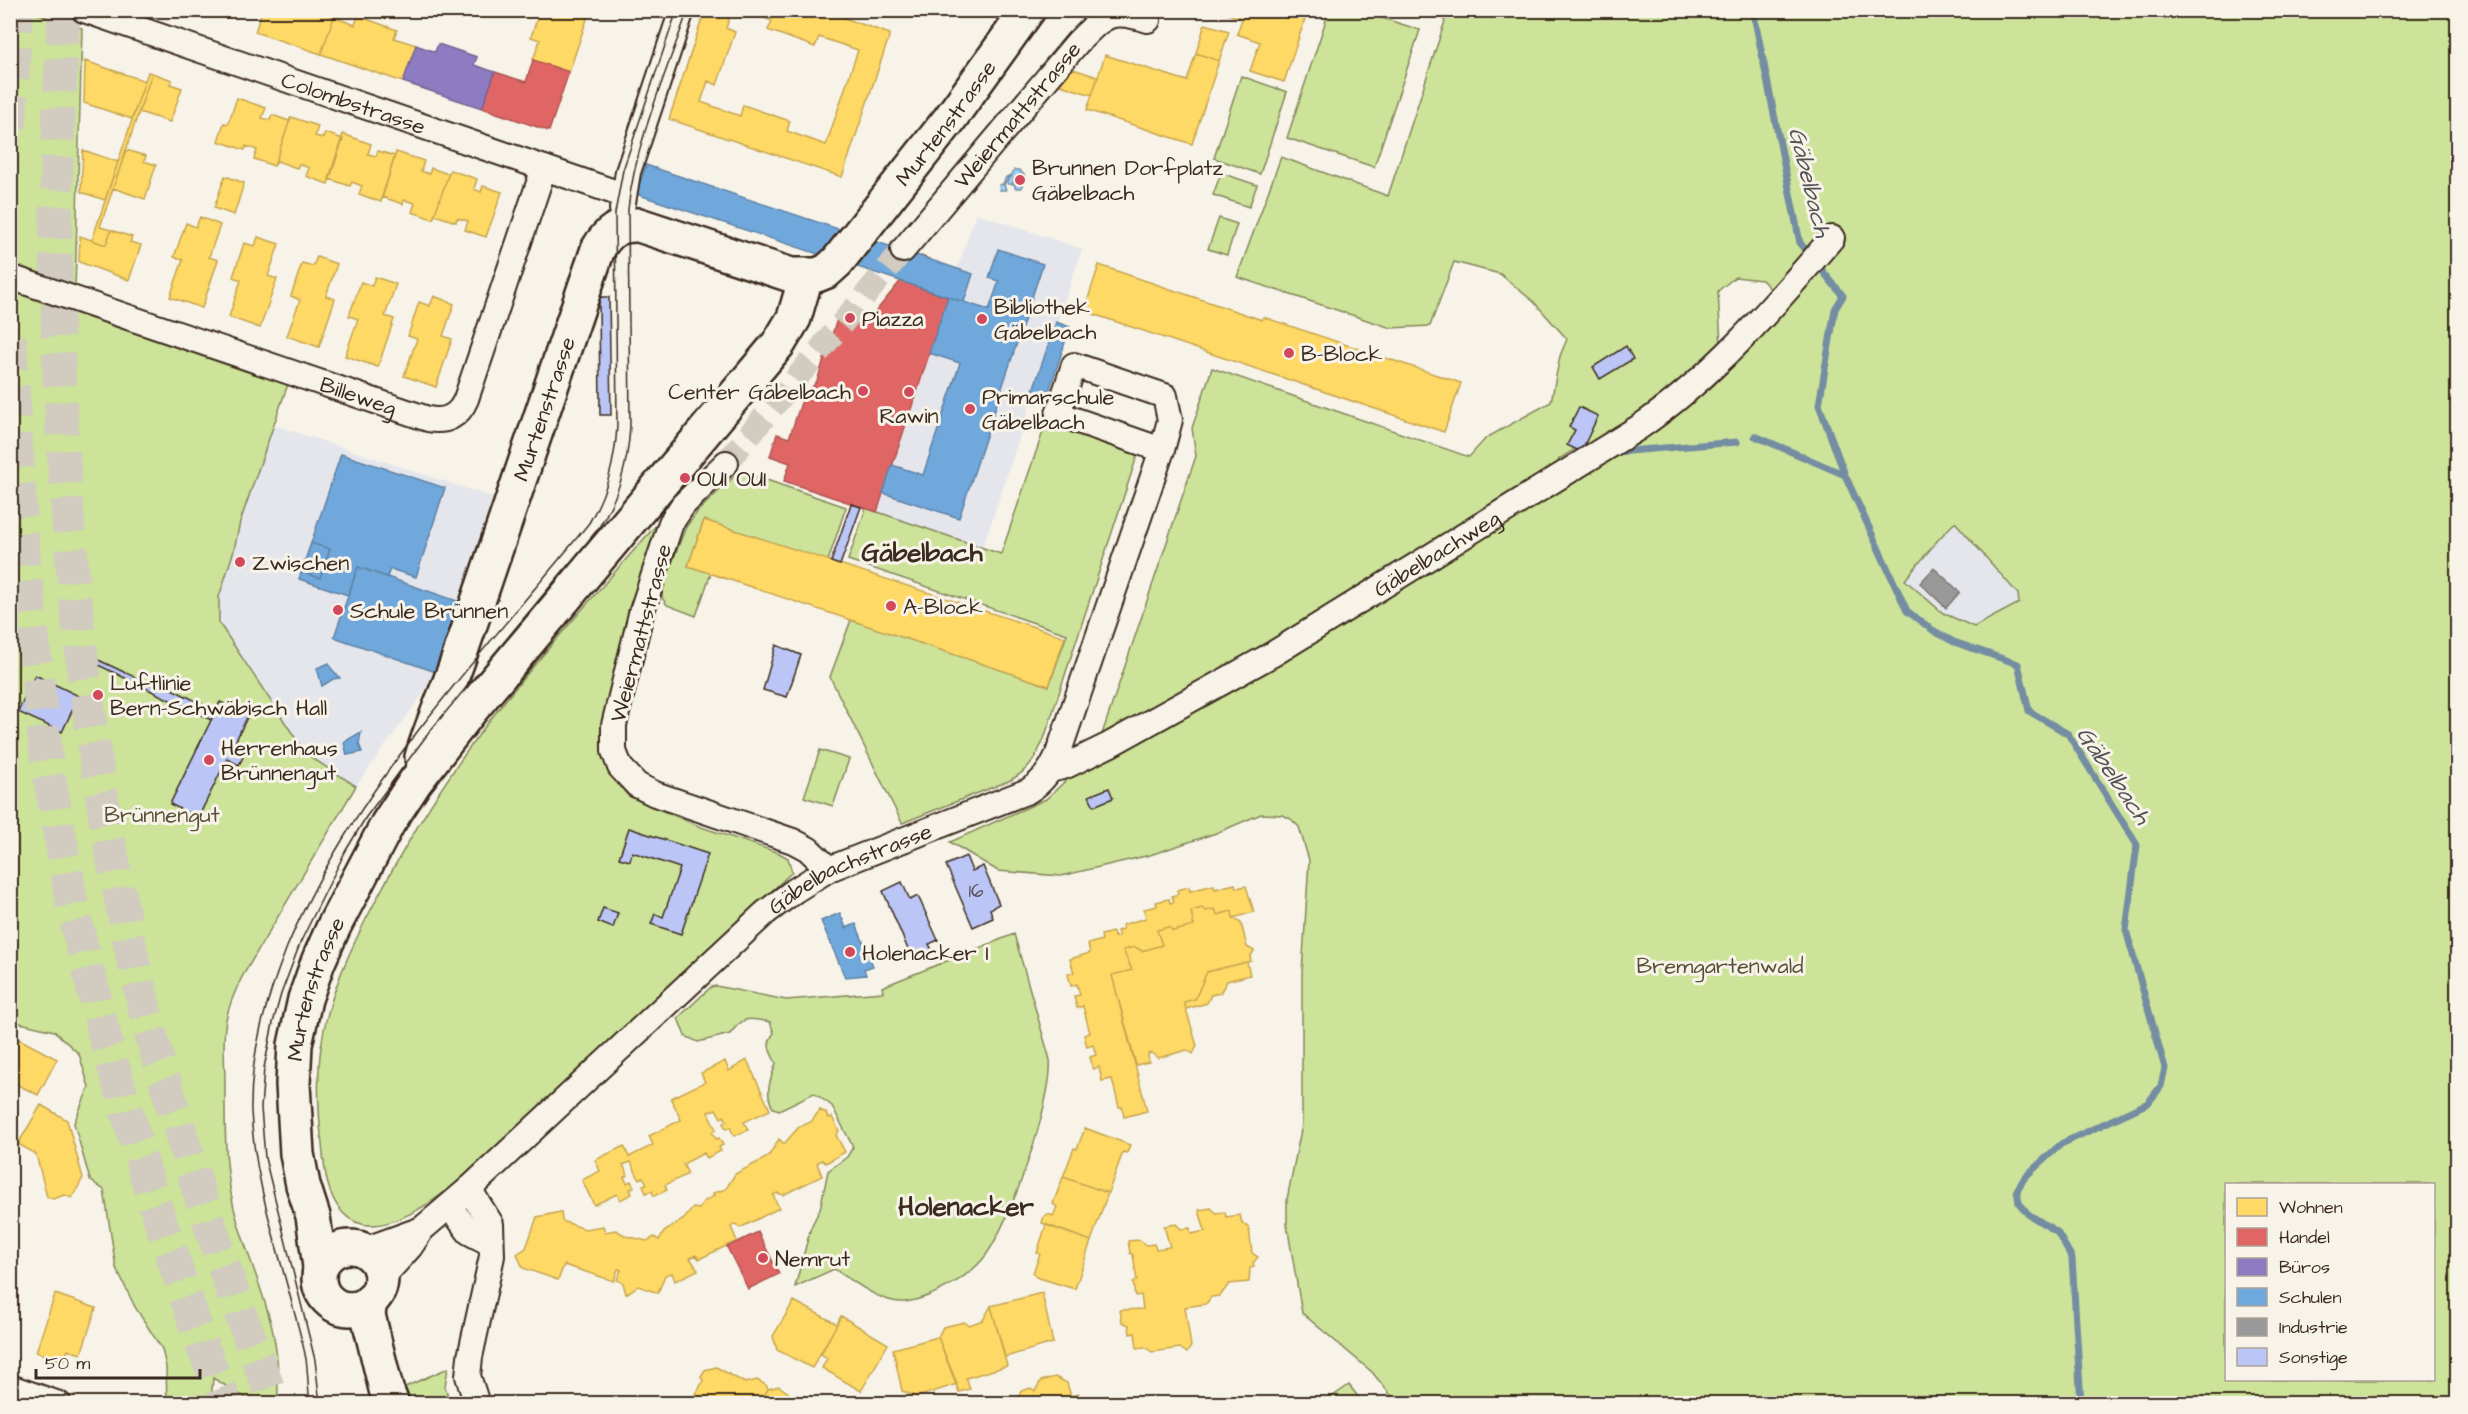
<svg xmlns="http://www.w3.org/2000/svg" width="2468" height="1414" font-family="'Architects Daughter',sans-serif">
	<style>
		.built { fill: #e5e6ec }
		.green { fill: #cce399; stroke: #84865c; stroke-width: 1.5; fill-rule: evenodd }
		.water { fill: #9ccffa; stroke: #758da2; stroke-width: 1.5 }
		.homes { fill: #ffd966; stroke: #c4a450; stroke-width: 1.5 }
		.shops { fill: #e06666; stroke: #ae5450; stroke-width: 1.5 }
		.offices { fill: #8e7cc3; stroke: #756392; stroke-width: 1.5 }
		.schools { fill: #6fa8dc; stroke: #5f82a3; stroke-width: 1.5 }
		.industry { fill: #999; stroke: #7d7874; stroke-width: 1.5 }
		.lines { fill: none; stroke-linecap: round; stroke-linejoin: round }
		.stream { stroke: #758da2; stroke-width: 7 }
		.building { fill: #bbc6f7; stroke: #3b2a1e; stroke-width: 1.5 }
		.street-tunnel { stroke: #d1cbc0; stroke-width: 24; stroke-dasharray: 24 12; stroke-linecap: butt }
		.highway-tunnel { stroke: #d1cbc0; stroke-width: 33; stroke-dasharray: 33 16; stroke-linecap: butt }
		.street-casing { stroke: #3b2a1e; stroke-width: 28 }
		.primary-casing { stroke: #3b2a1e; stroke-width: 38 }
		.street { stroke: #f7f3e8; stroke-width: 24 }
		.primary { stroke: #f7f3e8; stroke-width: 33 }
		.tram { stroke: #3b2a1e; stroke-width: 1.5 }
		.poi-dot { fill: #d1495b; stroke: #f7f3e8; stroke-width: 2 }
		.labels { text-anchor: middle; stroke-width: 6; stroke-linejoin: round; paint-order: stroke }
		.number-label { font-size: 20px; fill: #5b5154 }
		.street-label { font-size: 22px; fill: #3b2a1e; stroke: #f7f3e8 }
		.poi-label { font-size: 22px; fill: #3b2a1e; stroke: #f7f3e8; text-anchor: start }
		.park-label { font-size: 22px; fill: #584f37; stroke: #f7f3e8 }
		.water-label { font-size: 24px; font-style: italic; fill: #535355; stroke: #f7f3e8 }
		.quarter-label { font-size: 26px; font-weight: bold; fill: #3b2a1e; stroke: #f7f3e8 }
	</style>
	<rect width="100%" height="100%" fill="#f7f3e8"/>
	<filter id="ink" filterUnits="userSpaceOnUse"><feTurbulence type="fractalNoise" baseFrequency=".0167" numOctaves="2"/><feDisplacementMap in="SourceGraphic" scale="12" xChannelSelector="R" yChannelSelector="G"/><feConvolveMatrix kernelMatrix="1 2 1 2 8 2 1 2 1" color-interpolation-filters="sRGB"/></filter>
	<g filter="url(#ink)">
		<!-- built -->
		<path class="built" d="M976,213L1082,249L983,547L877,512Z
			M274,425L495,498L434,679L356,786L306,754L219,623V597L234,550L240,522Z
			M1955,522L2018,594L2019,603L1974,627L1943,613L1905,581L1937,541Z"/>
		<!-- green -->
		<path class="green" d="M11,11H29L82,28L75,292L11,270Z
			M1329,11H1360L1420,30L1374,167L1287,138Z
			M1435,11H2457V1403H1397L1372,1372L1302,1313L1287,1225V1199L1302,1125V973L1309,860L1299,827L1291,819L1283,815L1261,814L1219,832L1150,855L1061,876L998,871L950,842L1046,799L1077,770L1275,663L1622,453L1667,423L1713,386L1787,306L1762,280L1735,277L1718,291L1721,345L1669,392L1582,452L1575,449L1559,459L1554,472L1301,629L1109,737L1102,734L1196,456L1192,428L1212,368L1469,457L1486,438L1551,402L1560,356L1567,339L1534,302L1500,274L1454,262L1430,326L1391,328L1237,277L1281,157L1388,196L1445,21ZM1955,522L2018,594L2019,603L1974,627L1943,613L1905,580L1937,541ZM2226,1184H2434V1380H2226Z
			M1241,76L1287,92L1260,174L1214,158Z
			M1221,173L1257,185L1249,207L1213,195Z
			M1219,218L1237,224L1227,255L1208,249Z
			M11,289L288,384L240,522L234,550L219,597V623L306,754L356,786L242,977C235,991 229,1004 226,1020C222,1040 225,1063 225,1083C225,1131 224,1177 238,1223C258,1287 284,1334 277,1403H254L213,1378L211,1403H167L166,1367L162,1349L135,1307L116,1268L104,1190L90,1180L74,1123L89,1087L79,1054L54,1031L11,1021Z
			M1047,420L1139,450L1044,739C1036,757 1029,770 1011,780L902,823L830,677L851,620L1049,686L1067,634L848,560L866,508L1001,554Z
			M740,471L846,507L828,561L704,520L688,566L711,573L696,616L667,605L662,598L663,585L686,527L698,511Z
			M658,523L626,624L603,721V747L615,780L628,796L701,827L779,853L788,858L792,872L489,1157C459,1180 381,1254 343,1213C324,1193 324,1160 321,1135C318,1106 317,1076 321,1047C328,996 351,947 375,902C413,830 457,760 508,697C556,638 607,581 658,523Z
			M820,750L849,759L833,806L804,797Z
			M1014,934L1050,1060C1054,1098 1008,1231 982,1260C967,1278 927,1301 903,1302C880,1303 854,1281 834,1269L795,1287L811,1227L820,1209L828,1171L847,1157L853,1147L832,1106L814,1093L779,1110L773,1108C764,1092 771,1079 776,1063C770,1052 765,1044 774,1033L770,1022C749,1018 744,1015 730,1034L698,1042L685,1036L678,1018L711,987L716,986L786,1000L883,992L882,987Z
			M448,1368L445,1386L450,1403H412L405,1387Z
			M1349,1385L1363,1403H1323Z"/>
		<!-- water -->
		<path class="water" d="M1014,170H1019L1025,176L1021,188H1015L1014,178L1013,184H1008V180L1011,177H1009L1004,185L1006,190H1000L999,185L1003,184L1006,177L1012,175Z"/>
		<!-- homes -->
		<path class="homes" d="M262,10H313L334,17L321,54L255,32Z
			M540,10H590L569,72L533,60L540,40L531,37Z
			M705,10H732L726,28L735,32L717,85L708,81L701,102L740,116L743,105L790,121L787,131L826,145L858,50L819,37L815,47L768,30L772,21L742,10H821L890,34L842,177L669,119Z
			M1217,10H1241L1239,18Z
			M1245,10H1308L1284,82L1250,71L1260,42L1237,34Z
			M358,16L397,30L394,38L416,45L403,82L321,54L334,17L355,25Z
			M1205,24L1229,31L1219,61L1196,53Z
			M1196,53L1219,61L1192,144L1087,110L1105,55L1187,81Z
			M85,61L145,81L132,119L84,103Z
			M1070,68L1098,77L1092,95L1057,84Z
			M148,72L152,73L100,227L111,230L106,245L92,240Z
			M152,73L172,80L170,84L182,88L170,122L139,112Z
			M237,98L266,108L262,118L270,120L272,115L289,121L291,117L274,166L254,159L257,150L246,146L245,150L218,141L224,123L228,124Z
			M291,117L318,126L315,136L323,138L325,133L343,139L328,184L306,176L309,168L299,164L297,168L277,161L274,166Z
			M343,134L371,144L368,154L376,156L378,151L395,156L381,202L359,194L362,186L352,182L350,186L329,179Z
			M83,150L118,162L105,200L81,192Z
			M126,150L146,156L144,161L156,165L145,199L113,188Z
			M396,152L424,161L421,171L429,174L431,168L448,174L450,170L433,219L412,212L415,203L404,200L403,204L382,197Z
			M450,170L477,179L474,189L481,192L483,186L502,192L486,237L465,230L468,221L457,218L456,222L435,215L433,219Z
			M225,176L244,183L234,215L214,208Z
			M200,217L220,225L209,257L218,260L202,308L170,297L183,260L174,257L186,223L196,227Z
			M111,230L132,237L130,242L141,245L129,280L79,262L80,236L106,245Z
			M258,237L279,244L268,276L277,279L260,328L229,317L241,280L233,277L244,243L255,246Z
			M317,257L337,264L326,296L335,299L319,347L287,336L300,300L291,296L302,263L313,266Z
			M1099,265L1262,320L1263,317L1461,383L1444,432L1084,311Z
			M375,277L396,284L385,316L394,319L378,367L345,356L358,319L349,316L361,282L372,286Z
			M434,296L454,304L443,336L452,339L436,387L404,376L417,339L408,336L419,302L430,306Z
			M704,520L1065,637L1049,686L688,566Z
			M1235,884L1236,888L1246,886L1254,912L1233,918L1232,911L1217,915L1215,909L1206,911L1202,908L1191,911L1194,926L1173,931L1168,927L1157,930L1162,945L1142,951L1135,947L1123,950L1132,970L1112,975L1147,1111L1124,1117L1122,1107H1119L1112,1079L1102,1081L1099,1067L1093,1069L1090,1057L1096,1055L1093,1045L1087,1047L1084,1035L1090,1033L1083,1006L1077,1008L1074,996L1080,995L1077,984L1071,986L1068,974L1074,973L1070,959L1090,953L1088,944L1102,940L1101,935L1113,932L1114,937L1119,936L1117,931L1123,929L1122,925L1146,918L1144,909L1157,906L1156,902L1169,899L1170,903L1174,902L1172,896L1178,894L1177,890L1189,887L1190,891L1214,885L1215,889Z
			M1202,908L1206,911L1215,909L1217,915L1232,911L1233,918L1241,923L1247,947L1254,951L1250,957L1251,961L1247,962L1250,975L1227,981L1220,993L1211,995L1207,1003L1186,1009L1197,1046L1193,1054L1187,1050L1158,1058L1151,1053L1148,1054L1149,1062L1136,1065L1112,975L1132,970L1123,950L1135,947L1142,951L1162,945L1157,930L1168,927L1173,931L1194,926L1191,911Z
			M1247,962L1250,975L1227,981L1220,993L1211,995L1207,1003L1186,1009L1184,1002L1195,999L1207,972Z
			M19,1039L57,1059L38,1095L10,1081V1054Z
			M747,1060L770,1110L744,1122L748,1130L734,1136L730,1127L726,1129L723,1123L727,1121L724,1116L721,1118L716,1109L708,1112L716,1130L712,1132L716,1139L719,1138L723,1145L719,1147L721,1151L707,1158L704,1153L683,1164L688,1174L665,1185L667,1190L654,1196L652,1191L646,1193L643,1185L647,1184L643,1177L639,1179L631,1162L623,1165L628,1175L624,1177L627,1183L631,1181L634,1187L630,1189L632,1194L620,1200L617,1194L594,1205L582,1180L600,1171L595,1160L624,1146L629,1157L653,1145L649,1136L681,1120L671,1098L705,1082L701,1073L725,1061L729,1071Z
			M41,1105L67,1120L83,1178L72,1198L65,1195L53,1199L47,1197L36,1154L18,1144Z
			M820,1110L826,1113L828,1118L832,1117L839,1131L836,1135L845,1152L826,1163L822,1160L817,1163L822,1176L783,1195L778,1193L773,1195L779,1208L740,1228L735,1224L731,1227L737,1241L699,1259L696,1255L690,1258L698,1270L675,1281L672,1273L665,1275L658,1293L638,1286L626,1294L623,1283L617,1280L621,1270L618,1269L614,1281L564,1265L558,1280L523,1268L517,1254L526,1248L537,1217L561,1212L562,1221L585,1229L603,1226L605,1232L616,1230L626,1236L647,1241L654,1237L659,1240L664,1232L684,1219L693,1208L699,1209L703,1202L714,1196L713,1193L726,1189L735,1174L768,1157L779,1139L784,1144L799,1127L811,1122Z
			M1085,1128L1130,1145L1127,1153L1123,1152L1108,1193L1063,1177L1074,1148L1077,1149Z
			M1063,1177L1108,1193L1091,1241L1042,1223L1044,1216L1048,1214L1053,1216L1057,1207L1053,1204Z
			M1211,1208L1216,1213L1225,1212L1226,1217L1240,1215L1242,1223L1249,1228L1252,1253L1258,1257L1253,1263L1254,1267L1250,1268L1249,1282L1229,1284L1220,1296L1211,1297L1206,1304L1185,1307L1191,1346L1187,1353L1180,1348L1152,1352L1145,1347L1137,1348L1135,1333L1130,1334L1129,1325L1122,1322L1120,1310L1143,1309L1141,1295L1135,1296L1133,1282L1137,1281L1133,1255L1130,1253L1128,1241L1140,1240L1146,1245L1154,1244L1156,1249L1170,1247L1164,1226L1176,1224L1181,1229L1190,1228L1191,1234L1205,1231L1199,1210Z
			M1046,1225L1091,1241L1075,1289L1036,1277L1033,1273L1040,1254L1037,1253Z
			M1042,1293L1053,1343L1005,1357L991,1306Z
			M55,1294L96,1308L81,1354L68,1350L64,1361L36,1352Z
			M794,1301L837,1324L812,1368L777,1350L773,1336Z
			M991,1306L1007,1366L966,1378L970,1389L959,1392L938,1337L943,1327L964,1322L969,1325L983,1320Z
			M841,1316L888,1344L861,1391L822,1368L827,1358L821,1354Z
			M938,1337L957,1384L917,1397L902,1391L893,1349Z
			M716,1367L745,1383L757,1380L766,1385L768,1389L760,1404H686L696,1394L703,1381L701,1376L705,1370Z
			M1055,1377L1067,1383L1071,1396L1079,1394L1082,1404H1016L1021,1391L1031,1388L1035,1391L1041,1381Z
			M779,1386L798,1400L809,1397L818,1404H760L768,1389Z"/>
		<!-- shops -->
		<path class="shops" d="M533,60L569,72L549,131L482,108L495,72L526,82Z
			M921,256L929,259L920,288L948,297L877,512L784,481L790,463L770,456L777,434L789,438L802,400L817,381L841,307L872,316Z
			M758,1232L779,1274L748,1289L727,1247Z"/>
		<!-- offices -->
		<path class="offices" d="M438,44L477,57L474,65L495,72L482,108L403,82L416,45L435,52Z"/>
		<!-- schools -->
		<path class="schools" d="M646,165L973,274L964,302L636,194Z
			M998,249L1043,264L959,518L883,493L892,465L923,475L960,363L929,353L948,297L989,310L999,281L989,278Z
			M1056,322L1070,327L1046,401L1031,396Z
			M341,454L445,488L416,577L390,569L387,577L358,567L348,595L299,579Z
			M311,543L330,549L320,578L301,572Z
			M358,567L460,602L436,672L334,637Z
			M329,663L330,667L340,678L333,679L322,686L317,668Z
			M361,732L359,744L362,752L347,755L344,742Z
			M840,913L846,928L856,924L873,966L864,969L866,975L845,977L821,921Z"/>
		<!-- industry -->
		<path class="industry" d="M1934,568L1960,592L1946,608L1920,583Z"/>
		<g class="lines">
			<!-- stream -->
			<path class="stream" d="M1753,10L1800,243L1843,296L1835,309L1819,405L1845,475L1907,611L1934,631L1954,642L2018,664L2029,711L2068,734L2137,845L2126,930L2165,1068L2161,1086L2148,1103L2061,1144L2025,1177L2017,1190L2019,1203L2028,1214L2057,1232L2072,1258L2081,1404
				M1755,436L1845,475
				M1616,452L1737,442"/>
		</g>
		<!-- building -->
		<path class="building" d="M599,297H609L611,415H600Z
			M1626,346L1633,359L1600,379L1593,367Z
			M1579,407L1598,416L1581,452L1567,445L1575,430L1569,427Z
			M851,504L861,507L840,565L831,562Z
			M776,645L801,655L787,697L763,690Z
			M92,657L158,688L160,683L216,711L211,720L90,661Z
			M35,675L79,696L62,732L18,712Z
			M220,702L248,715L231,751L243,757L239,765L227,759L198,818L170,804Z
			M1109,788L1113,798L1094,806L1089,796Z
			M629,828L708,854L681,934L651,924L655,914L663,917L680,868L632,852L630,861L619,858Z
			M966,856L972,871L983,866L999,904L990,909L993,918L973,927L946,865Z
			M902,882L910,900L918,896L938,940L929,944L933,952L913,961L883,891Z
			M603,908L618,913L613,928L598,922Z"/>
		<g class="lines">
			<!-- street-tunnel -->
			<path class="street-tunnel" d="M726,463L903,250"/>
			<!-- highway-tunnel -->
			<path class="highway-tunnel" d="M64,10C60,91 55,172 56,253C59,514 87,778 150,1031C158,1061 168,1091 177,1120C205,1216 238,1311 275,1404
				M10,128L16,10
				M10,337L23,547L47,764L74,914L107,1045L153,1199L203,1348L226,1404"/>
			<defs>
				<g id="street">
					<path id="s1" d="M84,10L623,195"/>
					<path d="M622,209L628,172L682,10"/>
					<path id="s2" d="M903,250L1077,43C1105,15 1109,8 1148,20"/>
					<path id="s3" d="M10,277L428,419C446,423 459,416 466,399L544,168"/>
					<path d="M1074,365L1165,396L1170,420L1162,450L1058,414Z"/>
					<path d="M726,463L683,505L671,523L641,614L614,725V751L620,767L637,785L655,794L793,841L808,849L829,869"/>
					<path id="s4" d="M1050,770L1066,766L1109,745L1273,654L1638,428C1714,376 1772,308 1832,238"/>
					<path d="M469,1189L491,1224L492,1256L470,1357L468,1376L477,1404"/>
					<path d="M450,1207L469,1232L490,1243"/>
					<path d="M364,1250L422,1229"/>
					<path id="s5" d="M381,1279L410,1247L422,1229L469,1189L765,913L794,891L829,869L1028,791C1043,782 1051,770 1058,754L1162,450"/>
					<path d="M10,1387L59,1404"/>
				</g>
				<g id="primary">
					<path id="s6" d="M422,757C432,724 447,692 458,660L598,249C608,232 618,224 639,225L791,275H817L827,271L837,262L949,120L1028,10"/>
					<circle cx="350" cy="1278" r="31"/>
					<path id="s7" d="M320,1267L313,1216L303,1185L297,1154L293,1084L295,1045L305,999L318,962L334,926L388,823L415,782L470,711L779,343L794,318L806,277"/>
					<path d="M370,1301L368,1315L386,1389L392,1404"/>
				</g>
			</defs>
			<!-- street casing -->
			<use href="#street" class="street-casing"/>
			<!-- primary casing -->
			<use href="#primary" class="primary-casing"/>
			<!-- street -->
			<use href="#street" class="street"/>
			<!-- primary -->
			<use href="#primary" class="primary"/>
			<!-- tram -->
			<path class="tram" d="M310,1404C308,1389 308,1373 306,1359C303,1343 298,1326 294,1311C277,1245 254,1180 251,1111C250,1054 266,1000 287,947C355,785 479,659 589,523C607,492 615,462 617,426L615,213L623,170L677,10
				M320,1404L315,1360L265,1158L261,1108L264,1068L273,1023L281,994L301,941L345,852L366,817L430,731L598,529C619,496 628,464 630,426L628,209C635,144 666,73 688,10"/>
		</g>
	</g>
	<!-- markers -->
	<g class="poi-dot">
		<circle cx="1020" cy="180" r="6"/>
		<circle cx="850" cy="318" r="6"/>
		<circle cx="982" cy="319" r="6"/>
		<circle cx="1289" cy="353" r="6"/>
		<circle cx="863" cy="391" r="6"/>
		<circle cx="909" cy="392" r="6"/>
		<circle cx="970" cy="409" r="6"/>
		<circle cx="685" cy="478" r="6"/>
		<circle cx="240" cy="562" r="6"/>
		<circle cx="891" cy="606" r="6"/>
		<circle cx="338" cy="610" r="6"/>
		<circle cx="98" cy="695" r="6"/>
		<circle cx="209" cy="760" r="6"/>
		<circle cx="850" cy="952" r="6"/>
		<circle cx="763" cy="1258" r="6"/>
	</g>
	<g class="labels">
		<!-- number labels -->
		<g class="number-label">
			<text x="976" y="897">16</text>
		</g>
		<!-- street labels -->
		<g class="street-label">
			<text dy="8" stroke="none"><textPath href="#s1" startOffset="285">Colombstrasse</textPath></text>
			<text dy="8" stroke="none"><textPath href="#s2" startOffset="177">Weiermattstrasse</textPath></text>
			<text dy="8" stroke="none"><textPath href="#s6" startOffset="975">Murtenstrasse</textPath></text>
			<text dy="8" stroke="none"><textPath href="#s3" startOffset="368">Billeweg</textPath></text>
			<text dy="8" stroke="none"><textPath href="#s6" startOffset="369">Murtenstrasse</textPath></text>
			<text dy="8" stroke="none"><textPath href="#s4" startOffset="444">Gäbelbachweg</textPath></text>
			<text transform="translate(640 633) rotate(-75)" y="8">Weiermattstrasse</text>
			<text dy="8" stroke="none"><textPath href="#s5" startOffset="628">Gäbelbachstrasse</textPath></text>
			<text dy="8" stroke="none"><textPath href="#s7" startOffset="284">Murtenstrasse</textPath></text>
		</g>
		<!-- poi labels -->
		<g class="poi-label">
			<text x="1032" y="175">Brunnen Dorfplatz<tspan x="1032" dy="25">Gäbelbach</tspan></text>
			<text x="994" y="314">Bibliothek<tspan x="994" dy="25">Gäbelbach</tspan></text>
			<text x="862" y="326">Piazza</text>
			<text x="1301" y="361">B-Block</text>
			<text x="851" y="399" text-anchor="end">Center Gäbelbach</text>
			<text x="982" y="404">Primarschule<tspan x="982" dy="25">Gäbelbach</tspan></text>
			<text x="909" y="423" text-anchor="middle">Rawin</text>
			<text x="697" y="486">OUI OUI</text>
			<text x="252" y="570">Zwischen</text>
			<text x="903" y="614">A-Block</text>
			<text x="350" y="618">Schule Brünnen</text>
			<text x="110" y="690">Luftlinie<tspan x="110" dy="25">Bern-Schwäbisch Hall</tspan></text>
			<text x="221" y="755">Herrenhaus<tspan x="221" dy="25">Brünnengut</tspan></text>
			<text x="862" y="960">Holenacker I</text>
			<text x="775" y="1266">Nemrut</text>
		</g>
		<!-- park labels -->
		<g class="park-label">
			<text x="162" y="822">Brünnengut</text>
			<text x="1720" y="973">Bremgartenwald</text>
		</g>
		<!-- water labels -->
		<g class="water-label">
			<text transform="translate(1810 182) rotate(76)" y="8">Gäbelbach</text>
			<text transform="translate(2114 775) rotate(56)" y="8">Gäbelbach</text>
		</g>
		<!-- quarter labels -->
		<g class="quarter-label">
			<text x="922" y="561">Gäbelbach</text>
			<text x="966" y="1215">Holenacker</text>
		</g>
	</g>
	<!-- margin -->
	<rect width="2468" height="1414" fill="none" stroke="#f7f3e8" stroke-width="36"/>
	<rect x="18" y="18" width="2432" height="1378" fill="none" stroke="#3b2a1e" stroke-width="2" filter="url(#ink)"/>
	<!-- legend -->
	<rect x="2225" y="1183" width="210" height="198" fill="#f7f3e8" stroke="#aca397" stroke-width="1.5"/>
	<rect x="2237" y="1198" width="30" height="18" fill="#ffd966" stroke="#aca397" stroke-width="1.5"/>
	<text x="2279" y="1213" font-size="18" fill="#3b2a1e">Wohnen</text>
	<rect x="2237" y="1228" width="30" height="18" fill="#e06666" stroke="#aca397" stroke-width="1.5"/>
	<text x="2279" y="1243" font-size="18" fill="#3b2a1e">Handel</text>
	<rect x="2237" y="1258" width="30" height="18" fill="#8e7cc3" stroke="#aca397" stroke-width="1.5"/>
	<text x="2279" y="1273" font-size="18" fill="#3b2a1e">Büros</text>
	<rect x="2237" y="1288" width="30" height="18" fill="#6fa8dc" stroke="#aca397" stroke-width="1.5"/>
	<text x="2279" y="1303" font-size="18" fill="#3b2a1e">Schulen</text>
	<rect x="2237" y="1318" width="30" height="18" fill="#999999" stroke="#aca397" stroke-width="1.5"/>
	<text x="2279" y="1333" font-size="18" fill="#3b2a1e">Industrie</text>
	<rect x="2237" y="1348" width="30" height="18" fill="#bbc6f7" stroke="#aca397" stroke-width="1.5"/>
	<text x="2279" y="1363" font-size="18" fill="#3b2a1e">Sonstige</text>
	<!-- scale -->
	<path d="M36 1369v9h164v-9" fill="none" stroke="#3b2a1e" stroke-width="3"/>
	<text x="45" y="1369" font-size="18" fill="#3b2a1e" stroke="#f7f3e8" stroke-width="4.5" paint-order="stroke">50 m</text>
</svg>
